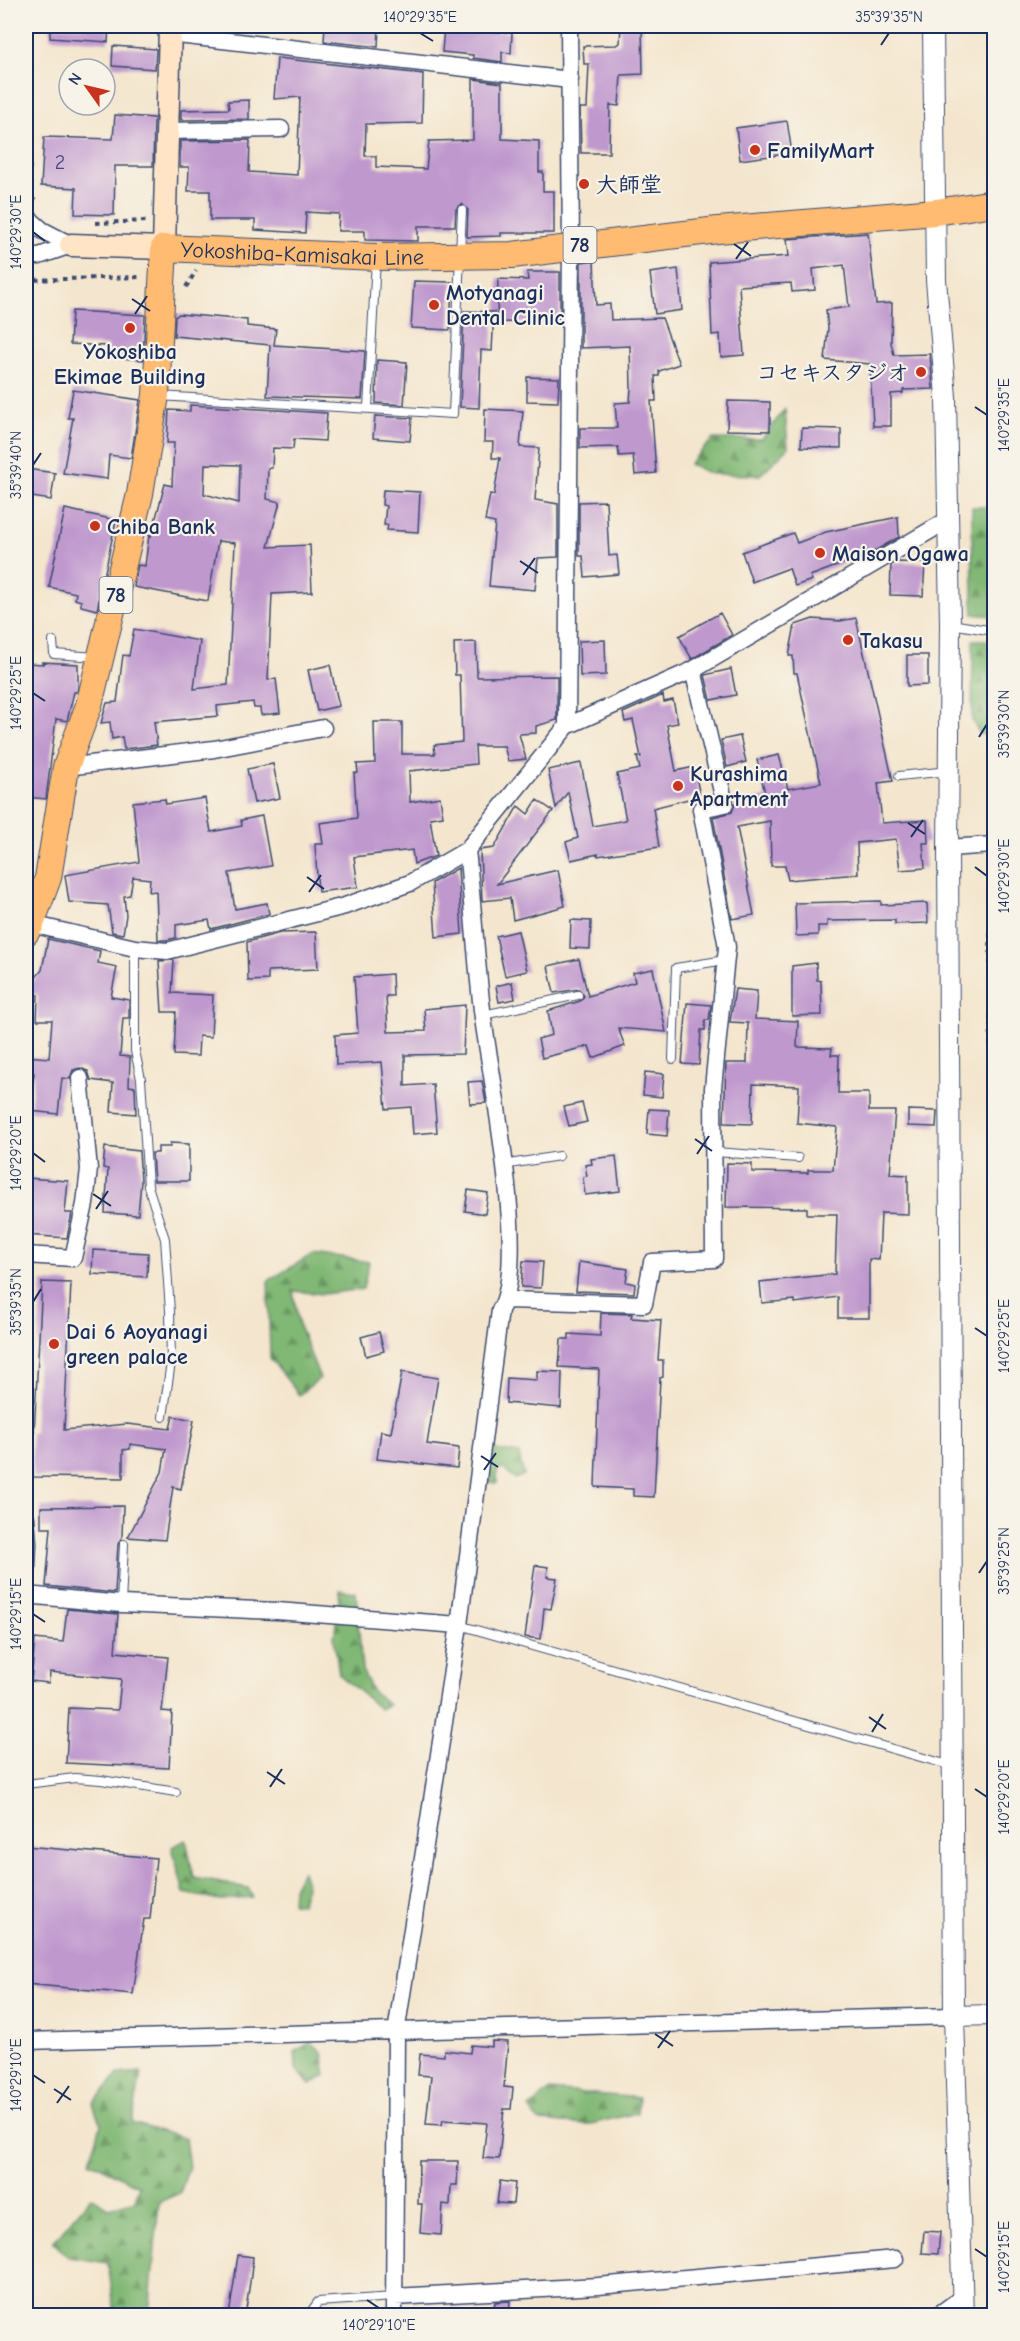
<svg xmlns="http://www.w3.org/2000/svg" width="1020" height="2341" font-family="'Comic Neue','Klee One',sans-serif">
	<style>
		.forest { fill: url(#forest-firs); stroke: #4e7469; stroke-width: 1.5 }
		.building { fill: #bf98ce; fill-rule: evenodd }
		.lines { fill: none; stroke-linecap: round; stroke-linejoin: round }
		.service-casing { stroke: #3c4a6f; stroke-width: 10 }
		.minor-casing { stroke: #3c4a6f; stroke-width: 19 }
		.tertiary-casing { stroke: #3c4a6f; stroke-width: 22 }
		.secondary-casing { stroke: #3c4a6f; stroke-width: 25 }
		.primary-casing { stroke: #3c4a6f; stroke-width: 28 }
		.path { stroke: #3c4a6f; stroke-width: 4; stroke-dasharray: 4.5 4.5; stroke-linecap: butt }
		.service { stroke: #fff; stroke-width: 8 }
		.minor { stroke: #fff; stroke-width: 16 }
		.tertiary { stroke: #fff; stroke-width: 20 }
		.secondary { stroke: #ffe4c6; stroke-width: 22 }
		.primary { stroke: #febb71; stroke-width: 26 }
		.ticks { fill: none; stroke: #1b2f5e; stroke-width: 2 }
		.poi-dot { fill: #c8321e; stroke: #f7f3e8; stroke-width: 2 }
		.labels { text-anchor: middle; stroke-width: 4.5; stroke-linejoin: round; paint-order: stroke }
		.number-label { font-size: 20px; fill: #44497a }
		.shield { fill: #f7f3e8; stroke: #5d6a87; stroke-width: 1.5 }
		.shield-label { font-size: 21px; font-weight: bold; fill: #1b2f5e }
		.poi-label { font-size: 22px; font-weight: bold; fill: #1b2f5e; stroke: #f7f3e8; text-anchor: start }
		.street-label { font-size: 22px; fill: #1b2f5e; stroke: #f7f3e8 }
		.neatline { fill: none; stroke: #1b2f5e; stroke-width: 2 }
		.ticks-label { font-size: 15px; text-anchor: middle; fill: #1b2f5e }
	</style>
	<defs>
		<pattern id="forest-firs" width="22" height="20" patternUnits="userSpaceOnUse" patternTransform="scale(1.5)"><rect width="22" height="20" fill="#81b874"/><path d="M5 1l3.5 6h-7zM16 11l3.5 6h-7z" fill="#699662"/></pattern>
	</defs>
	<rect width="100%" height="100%" fill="#f7f3e8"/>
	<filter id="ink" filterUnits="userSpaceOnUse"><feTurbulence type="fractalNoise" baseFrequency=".0167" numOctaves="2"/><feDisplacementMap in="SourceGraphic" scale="12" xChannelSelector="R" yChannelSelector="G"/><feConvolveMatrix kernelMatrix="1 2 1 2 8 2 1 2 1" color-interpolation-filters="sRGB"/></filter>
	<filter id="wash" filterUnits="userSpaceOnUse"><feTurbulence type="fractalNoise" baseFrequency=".008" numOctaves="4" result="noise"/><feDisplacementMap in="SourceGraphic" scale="24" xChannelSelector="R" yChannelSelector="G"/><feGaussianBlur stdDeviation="1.35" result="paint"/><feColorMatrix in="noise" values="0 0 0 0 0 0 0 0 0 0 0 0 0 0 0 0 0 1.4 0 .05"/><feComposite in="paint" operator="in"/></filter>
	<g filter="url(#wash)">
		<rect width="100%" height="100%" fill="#f4e6ce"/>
		<!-- forest -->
		<path class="forest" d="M785,409L788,448L760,475L711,474L689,464L713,439H762Z
			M972,507H994V616L973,614Z
			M973,640H994V734H980L972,720Z
			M313,1254L369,1262L363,1289L323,1294L293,1291L299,1326L320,1378L299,1395L270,1358L268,1281Z
			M490,1449L519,1454L524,1475L514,1479L503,1468L497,1470V1483L487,1482Z
			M340,1590L356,1592L362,1670L373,1692L389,1705L380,1709L339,1674L334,1638Z
			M186,1840L194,1878L248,1888L253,1898L220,1900L184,1893L172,1847Z
			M302,1871L307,1886L301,1904L292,1903L293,1888Z
			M311,2042L322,2052L326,2075L310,2085L296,2069L295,2052Z
			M141,2072L132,2123L185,2138L189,2167L180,2193L159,2202L149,2315H115L108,2263L68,2257L53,2242L91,2197L108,2208L135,2201L139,2186L90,2161L101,2125L93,2104L118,2074Z
			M550,2090L639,2098L637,2113L587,2125L539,2121L529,2108Z"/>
		<g id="blocks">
			<!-- building -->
			<path class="building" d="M50,26H109L108,42L50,38Z
				M325,26H379L378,47L324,41Z
				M444,26H473V30L512,33L511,53L502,52V62L473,58V55L442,52Z
				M621,26H642L643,74L621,75L619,106L610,105L609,153H581L580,108H587L589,64H584L583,46L616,45L620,43Z
				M113,46L156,49L155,69L112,66Z
				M277,58L423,74L422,123L366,124L365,156H376V167L426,169L429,141L473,140V79L502,83V139L539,141V172H543V191H554V233H501V236L467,237L468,210L462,204L456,209L455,226H418V241L365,240V231H338L339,214L306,212L305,233L255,230V220H210V191H188L189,167H180V141L250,140L249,172L297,175L300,97L274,99Z
				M249,100V119L181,120V110L229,109L228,101Z
				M115,115L154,118L153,166H115L114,215L75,214L76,188L41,186L44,137L113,139Z
				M787,121L792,153L740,160L736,128Z
				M868,233L876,304L892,303L891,343L894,355L930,354L933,389L903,390V393L891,394V426H873L870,364L825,360L828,328L826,310L849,307L844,265L813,269L815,290L792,292L791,283L739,286L744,355L721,357L720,334L712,335L709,262L789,256L787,239Z
				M594,260L596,305L610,304L611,320L662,318L679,364L659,371V376H655L656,401H651L656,473L635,475L633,455L619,456L618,447L580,448V428H617L615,403L630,402L631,388L630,346L581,348V262Z
				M678,269L682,310L655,314L650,273Z
				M527,272H560V318H537V323L497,322L498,279L528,280Z
				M414,281L452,282L450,330L411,328Z
				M72,311L145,315L143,360L107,357V346L70,344Z
				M464,311L494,312L492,351L481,350L479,408L460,407Z
				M179,314L247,320V326L276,329L274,345L365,351L362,399L267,396L270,345L174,336L175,317Z
				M377,360L407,362L404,405L376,403Z
				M527,377L559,378L558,402L527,401Z
				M73,390L140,400L131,458L109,455L107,479L63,473L73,418H68Z
				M728,401L770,402V431L727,430Z
				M190,405L327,413L325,441L294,439L293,449L273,448L272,468H268L267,499L280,502L268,547L310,545L312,592L272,594L268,680L276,679L280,713L261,715L260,708H254L253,702L217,706L218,716L154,722L157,745L124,749L122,737L112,739L110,722L101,723L107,703L117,702L123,655L129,656L134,629L200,641L194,689L228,685L235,543L218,541L208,601L134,587L138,565L145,566L149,535L151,536L165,484L172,486L174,443H167L169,410L190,411ZM205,464L240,465L239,503L204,494Z
				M485,409L523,411L520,447L539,448L535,500L558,504V557L538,558L535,590L489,586L495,523L485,521L490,494L494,495L500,458H492L493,442H484Z
				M375,416L412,418L410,441L373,438Z
				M802,428L841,429V448L801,447Z
				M26,469L55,473L51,500L26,496Z
				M383,490L420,492L418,532L387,530L388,525H384L386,506L382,505Z
				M606,501L609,556L617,555L619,574L585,577L583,556H579V502Z
				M65,509L116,520L97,610L81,606V601L75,599L76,593L49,587Z
				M898,517L899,537L852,564L850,561L810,576L812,580L795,586L789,568L752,582L742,552L793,533L797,543L826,532Z
				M897,562L925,563L923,596L890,595L891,565Z
				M720,613L732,635L692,659L679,636Z
				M856,618L893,781L878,783L882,823L927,820L928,843H923L925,868L900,870L896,839L857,843L858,874L788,880L785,866H771L770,821L737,827L754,915L732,919L713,817L732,812L735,804L766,797L757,760L779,755L788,789L821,783L797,673H794L793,656H789L795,625L813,619L840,621Z
				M605,640L606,675L580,676L579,641Z
				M476,642L477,677L557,676V720L536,726V733L519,734L526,759L508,761L504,746H475L476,764L409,771L410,802L440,797L443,816L430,818L436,856L414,864L412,850L354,857L358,887L318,892L315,844H323L320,823L357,818L354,773H358L357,764L375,763L374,722H402V754H435L434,745L462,742L460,675H455L454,643Z
				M907,655H928V685L907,686Z
				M42,662L78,664V687L77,692H74L67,721L56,719L46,799L26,797L30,740L26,739V663L43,664Z
				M330,665L339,706L317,711L308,670Z
				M731,669L736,695L711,700L705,675Z
				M663,695L664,702L673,700L678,723L667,725L676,771L694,767L700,796L653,808L659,847L598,856V854L571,860L566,842L578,838L568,792L556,808L548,770L581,763L593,826L626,820L617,774L640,769L637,757H641L633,720L625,722L623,713Z
				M740,736L746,762L727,767L721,740Z
				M273,764L280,798L254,803L247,769Z
				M205,798L211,832L242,826L241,820L262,816L271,866L229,873L235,909L267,903L269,914L211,929L209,920L176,925V938L166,940H158L156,891L149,892L150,879L133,877L130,895L124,896L126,915L123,934L112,932L108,905L69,902L65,875L139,862L133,802L165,799L166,804Z
				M537,800L553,811L497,884L558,870L565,906L513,920L510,898L482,901L480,850L494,848L518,806L528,814Z
				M458,868L462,934L436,937L432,883Z
				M881,901V905L927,903L928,923L895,924V920L827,921V926H818V935L796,936L795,903Z
				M571,920L591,921L590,949L570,948Z
				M518,931L527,971L505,976L496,936Z
				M316,932L318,969L268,971V980L248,981L247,942L280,933Z
				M48,939L100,951L98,963L117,967L111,997L129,1000V1018H123L120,1056L130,1057L129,1086L135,1087L136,1114L111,1112L113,1083L91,1080L88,1071L80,1068L73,1070L70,1079L62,1078L58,1114L30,1111L34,1073L26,1072V1056L49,1058L52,1020H37L38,995L30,993L32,982L42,970Z
				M579,959L588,996L635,982L633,973L653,969L666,1032L618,1028L625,1046L593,1058L589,1046L542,1058L538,1039L552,1035L548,1011L580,1001L584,996L579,989L554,993L548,966Z
				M174,960L172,993L213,995L211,1037L199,1036L198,1056L174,1055L176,1012H162L159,961Z
				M816,963L817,980L821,981L822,1015L792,1016V966Z
				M392,974L393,996H386L388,1032L426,1031L424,1009L465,1005L463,1054L405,1055V1086L433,1084L437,1132L413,1134L411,1107L386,1109L382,1062L336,1065L335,1035L358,1033L354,977Z
				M512,982L515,999L499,1002L496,986Z
				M735,989L757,991L755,1019L798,1021L797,1047L832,1048L831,1055H839L838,1093H869V1111H895L890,1174L908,1175V1214L881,1213L879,1260L869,1259V1318H838V1297L795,1303V1300L762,1303L760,1282L835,1274L837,1214H807V1208L726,1207L727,1163L752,1164V1172L808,1173V1170H833L837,1127L797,1123L799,1086L753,1084L752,1124L724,1123L726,1063H747L748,1023L730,1022Z
				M687,1003L711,1005L709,1020H705V1030H701L699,1065L682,1064Z
				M645,1072L664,1074L662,1097L643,1095Z
				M482,1081L486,1103L470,1104L468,1082Z
				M582,1103L587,1122L569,1126L564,1107Z
				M649,1109L669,1110L667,1136L647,1134Z
				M908,1110L937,1111L936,1127L908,1126Z
				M170,1143L189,1144V1181H154L152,1153H158V1147H170Z
				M105,1147L139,1151L141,1181L138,1215L105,1213L108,1169L103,1168Z
				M616,1156L620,1191L585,1195L583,1177L587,1176L585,1165L592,1164L591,1159Z
				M26,1178L68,1181L65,1213H72L67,1238L26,1235Z
				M468,1190L488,1193L485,1214L465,1211Z
				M93,1250L148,1253L147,1277L92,1274Z
				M523,1261L543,1262L541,1288L521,1287Z
				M579,1262L628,1269L626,1282L635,1284L634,1293L576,1291Z
				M42,1282L71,1283L64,1430L127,1424L170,1429L173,1416L194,1420L181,1489L173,1487L165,1540L128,1537L162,1472L166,1449L130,1444V1449L123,1450V1478L33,1477L31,1433H34Z
				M601,1313L632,1314L631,1318L661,1320L658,1360H663V1377L660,1378L654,1497L633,1496V1489L595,1487L599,1369L559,1367L561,1339H569V1334L600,1336Z
				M379,1332L384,1351L366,1356L361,1337Z
				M537,1371L562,1372L561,1408L506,1403L507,1378L537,1380Z
				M402,1372L438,1378L427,1444L459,1448L457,1468L377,1459L381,1431L391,1433Z
				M123,1506L122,1537L118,1544L115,1593L46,1586L51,1528H41V1507Z
				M535,1565L548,1567L547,1577L557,1578L551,1609L544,1608L541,1639L525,1637Z
				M67,1609L118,1614L115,1652L168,1657L162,1711L172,1712L169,1768L66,1763L69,1708L118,1710L121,1679L50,1672L49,1683L31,1681L35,1639L63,1642Z
				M26,1846L156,1858L150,1919H144L133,1994L26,1984Z
				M492,2041L508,2042L504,2087L513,2088L511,2109H504L499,2159L483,2158L487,2123L443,2120L442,2125L426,2124L431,2076L418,2075L420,2054L444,2056V2050L470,2053L471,2045L492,2047Z
				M419,2161H458L457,2185H451L450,2205L443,2204L441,2235L420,2233L422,2204H418Z
				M500,2181L515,2183L513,2204L497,2203Z
				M924,2231L940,2232L938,2254L922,2253Z
				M238,2255L253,2257L251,2275L245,2316H229Z
				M510,2301L509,2316H493L495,2302Z"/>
		</g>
	</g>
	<g filter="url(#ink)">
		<use href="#blocks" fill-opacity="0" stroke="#3c4a6f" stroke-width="1.5"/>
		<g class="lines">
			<defs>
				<path id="service" d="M159,396L453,414L462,210
					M368,408L376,259
					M951,624L994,631
					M53,641L54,654L97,657
					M899,776L949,771
					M135,948V1051L141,1079L148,1186L165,1239L170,1311L171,1362L163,1417
					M483,1015L578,995
					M673,1059L676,968L725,960
					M715,1152L798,1158
					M503,1165L559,1156
					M121,1604L124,1544
					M459,1625L952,1766
					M26,1784L75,1778L101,1780L176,1792
					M308,2316L318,2302L394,2297"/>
				<path id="minor" d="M169,34L570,80
					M167,131L281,129
					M26,216L42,230L71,245
					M26,256H39L71,245
					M567,726L571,246L569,26
					M66,767L214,749L323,728
					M948,848L994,845
					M31,924L135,948L167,951L345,906L410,883L467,850L567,726L693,670L948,520
					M26,1255L73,1258L85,1204L89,1169L80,1078
					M507,1300L644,1304L652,1262L714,1259L713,1088L727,947L701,809L725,804L693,670
					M26,1518L28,1544L26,1589
					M26,1595L121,1604L277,1611L459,1625
					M26,2041L954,2016
					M394,2297L598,2286L895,2259
					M394,2316L396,2033L459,1625L500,1310C529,1264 491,1078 483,1018C476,962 473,905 467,850
					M937,2316L963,2297"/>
				<path id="tertiary" d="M933,26L936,280L946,397L950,624L948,848L954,2016L963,2316
					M954,2016L994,2015"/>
				<path id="secondary" d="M71,245L164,248L170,26"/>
				<g id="primary">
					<path id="s1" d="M26,932L31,924L48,878L66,767L89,705L140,494L156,395L164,248L377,257L512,255L718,230L936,212L994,203"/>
				</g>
			</defs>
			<!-- service casing -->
			<use href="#service" class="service-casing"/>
			<!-- minor casing -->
			<use href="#minor" class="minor-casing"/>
			<!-- tertiary casing -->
			<use href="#tertiary" class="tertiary-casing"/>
			<!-- secondary casing -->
			<use href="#secondary" class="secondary-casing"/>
			<!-- primary casing -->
			<use href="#primary" class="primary-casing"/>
			<!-- path -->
			<path class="path" d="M26,94L32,110L29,192L35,201
				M96,223L146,221
				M26,280L141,277
				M186,287L196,271
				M990,861L994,1946"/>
			<!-- service -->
			<use href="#service" class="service"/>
			<!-- minor -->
			<use href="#minor" class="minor"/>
			<!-- tertiary -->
			<use href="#tertiary" class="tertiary"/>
			<!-- secondary -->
			<use href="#secondary" class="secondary"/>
			<!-- primary -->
			<use href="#primary" class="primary"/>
		</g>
	</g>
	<!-- ticks -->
	<path class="ticks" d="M420,33L433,41M881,45L889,33M33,232L45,241M734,244L751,256M736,259L748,242M132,299L150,311M135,314L147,296M975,407L987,415M33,465L41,453M520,561L538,573M523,575L535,558M33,693L45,701M979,737L987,724M908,823L925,834M911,837L923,820M975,867L987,876M307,877L324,889M309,892L321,875M695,1139L712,1151M33,1153L45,1162M697,1154L709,1136M93,1194L111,1206M96,1209L108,1191M33,1302L41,1289M975,1328L987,1336M481,1456L498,1467M484,1470L496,1453M979,1573L987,1561M33,1614L45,1622M869,1717L886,1729M872,1732L883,1714M267,1772L285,1784M270,1787L282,1769M975,1789L987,1797M655,2034L673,2046M658,2048L670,2031M33,2075L45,2083M54,2089L71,2100M57,2103L69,2086M975,2249L987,2257M367,2300L379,2308"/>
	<!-- markers -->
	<g class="poi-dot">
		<circle cx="755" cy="150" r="6"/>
		<circle cx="584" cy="184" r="6"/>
		<circle cx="434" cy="305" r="6"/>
		<circle cx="130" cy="328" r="6"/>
		<circle cx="921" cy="372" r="6"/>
		<circle cx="95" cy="526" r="6"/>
		<circle cx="820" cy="553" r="6"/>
		<circle cx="848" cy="640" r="6"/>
		<circle cx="678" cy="786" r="6"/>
		<circle cx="54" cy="1344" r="6"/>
	</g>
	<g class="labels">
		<!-- number labels -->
		<g class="number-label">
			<text x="60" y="169">2</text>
		</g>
		<!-- shield labels -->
		<g class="shield">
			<rect x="563.5" y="227" width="33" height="36" rx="4.5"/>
			<rect x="99.5" y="577" width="33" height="36" rx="4.5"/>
		</g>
		<g class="shield-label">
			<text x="580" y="252">78</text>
			<text x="116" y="602">78</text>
		</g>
		<!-- poi labels -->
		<g class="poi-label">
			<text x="767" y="158">FamilyMart</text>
			<text x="596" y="192">大師堂</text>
			<text x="446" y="300">Motyanagi<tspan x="446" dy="25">Dental Clinic</tspan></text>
			<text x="130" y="359" text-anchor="middle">Yokoshiba<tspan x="130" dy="25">Ekimae Building</tspan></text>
			<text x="909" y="380" text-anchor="end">コセキスタジオ</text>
			<text x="107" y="534">Chiba Bank</text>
			<text x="832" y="561">Maison Ogawa</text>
			<text x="860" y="648">Takasu</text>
			<text x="690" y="781">Kurashima<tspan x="690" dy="25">Apartment</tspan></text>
			<text x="66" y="1339">Dai 6 Aoyanagi<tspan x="66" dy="25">green palace</tspan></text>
		</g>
		<!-- street labels -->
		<g class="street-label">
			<text dy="8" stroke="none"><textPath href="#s1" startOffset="840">Yokoshiba-Kamisakai Line</textPath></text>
		</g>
	</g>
	<!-- margin -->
	<rect width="1020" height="2341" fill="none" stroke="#f7f3e8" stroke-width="66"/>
	<!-- north arrow -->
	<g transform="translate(87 87) rotate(304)"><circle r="28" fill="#f7f3e8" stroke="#9fa5b1" stroke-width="1.5"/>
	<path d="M0-4.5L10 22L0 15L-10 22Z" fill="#c8321e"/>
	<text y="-9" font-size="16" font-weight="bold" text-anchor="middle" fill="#1b2f5e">N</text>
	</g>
	<rect x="33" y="33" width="954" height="2275" class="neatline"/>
	<g class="ticks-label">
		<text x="420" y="22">140°29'35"E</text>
		<text x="889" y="22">35°39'35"N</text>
		<text transform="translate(16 232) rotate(-90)" y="5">140°29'30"E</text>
		<text transform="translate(1004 415) rotate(-90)" y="5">140°29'35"E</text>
		<text transform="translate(16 465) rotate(-90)" y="5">35°39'40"N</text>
		<text transform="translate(16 693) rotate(-90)" y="5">140°29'25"E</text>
		<text transform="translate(1004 724) rotate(-90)" y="5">35°39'30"N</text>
		<text transform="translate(1004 876) rotate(-90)" y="5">140°29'30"E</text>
		<text transform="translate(16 1153) rotate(-90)" y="5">140°29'20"E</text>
		<text transform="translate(16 1302) rotate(-90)" y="5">35°39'35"N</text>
		<text transform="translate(1004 1336) rotate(-90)" y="5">140°29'25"E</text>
		<text transform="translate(1004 1561) rotate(-90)" y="5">35°39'25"N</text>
		<text transform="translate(16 1614) rotate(-90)" y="5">140°29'15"E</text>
		<text transform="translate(1004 1797) rotate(-90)" y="5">140°29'20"E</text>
		<text transform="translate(16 2075) rotate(-90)" y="5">140°29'10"E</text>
		<text transform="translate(1004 2257) rotate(-90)" y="5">140°29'15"E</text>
		<text x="379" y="2330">140°29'10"E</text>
	</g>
</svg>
